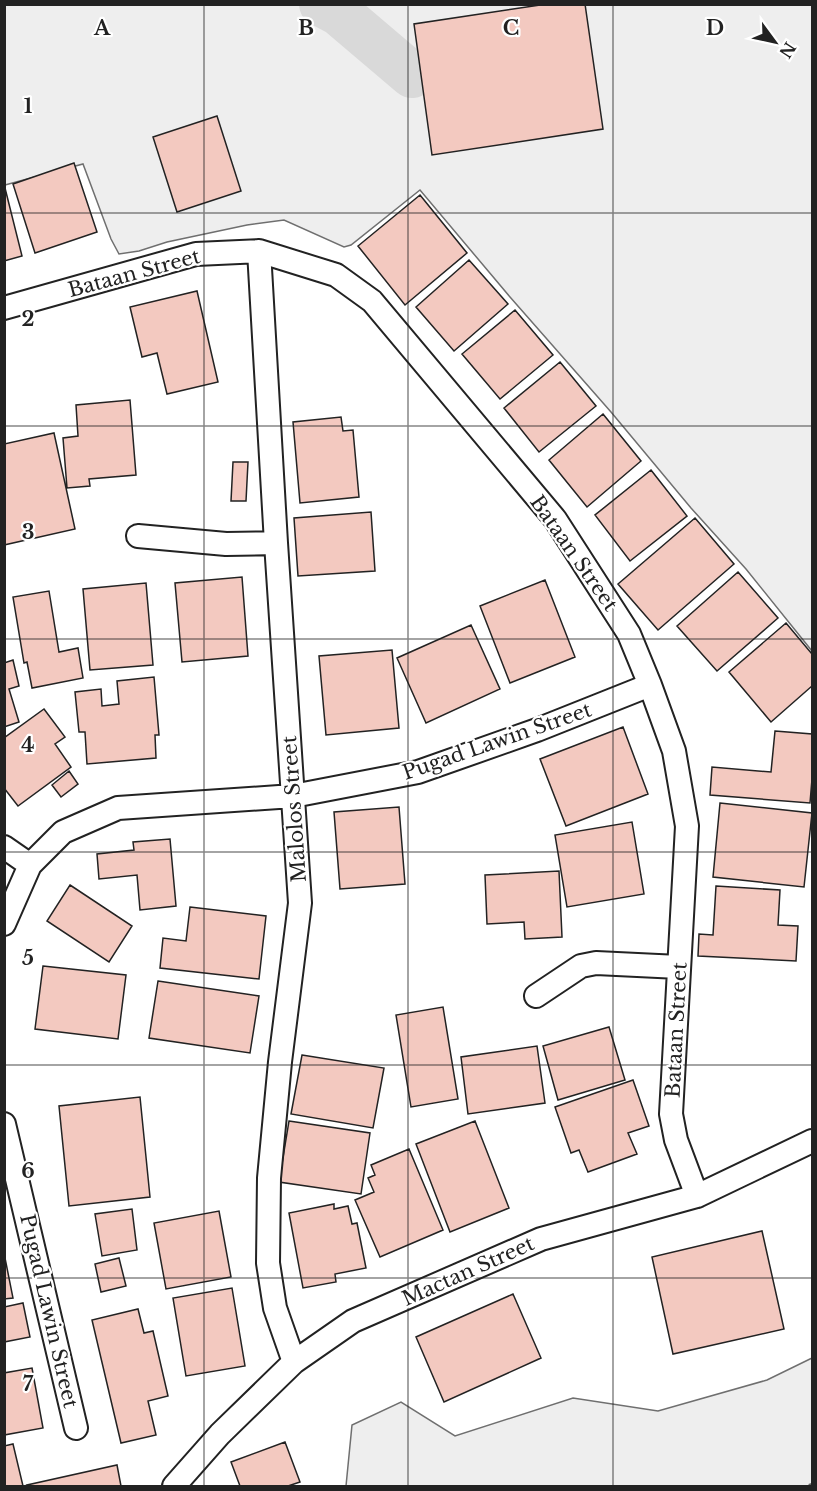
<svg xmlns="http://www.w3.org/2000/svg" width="817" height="1491" font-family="'Libre Baskerville',serif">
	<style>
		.green { fill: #eee; stroke: #6f6f6f; stroke-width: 1.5 }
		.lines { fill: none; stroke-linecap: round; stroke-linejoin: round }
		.river { stroke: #d9d9d9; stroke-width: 46 }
		.building { fill: #f3c9c0; stroke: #222; stroke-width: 1.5 }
		.minor-casing { stroke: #222; stroke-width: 26 }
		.path { stroke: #646464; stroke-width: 4; stroke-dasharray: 4.5 3; stroke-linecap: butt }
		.minor { stroke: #fff; stroke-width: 22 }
		.grid { fill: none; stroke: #222; stroke-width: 1.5; stroke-opacity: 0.55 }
		.labels { text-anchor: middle; stroke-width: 4.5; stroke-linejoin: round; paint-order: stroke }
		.street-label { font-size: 20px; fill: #222; stroke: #fff }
		.grid-label { font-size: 20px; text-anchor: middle; font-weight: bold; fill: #222; stroke: #fff; stroke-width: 4.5; stroke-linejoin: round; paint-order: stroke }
	</style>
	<rect width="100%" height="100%" fill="#fff"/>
	<!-- green -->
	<path class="green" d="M5,5H812V651L746,569L691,508L611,412L510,297L420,190L351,245L344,247L284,220L247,225L167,242L139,251L119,254L111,239L83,164L5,185Z
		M812,1358V1486H346L352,1425L401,1402L455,1436L573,1398L658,1411L767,1380Z"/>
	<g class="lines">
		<!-- river -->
		<path class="river" d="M322,4L339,13L412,75"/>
	</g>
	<!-- building -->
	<path class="building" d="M547,4H585L603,129L432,155L414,24Z
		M217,116L241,191L177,212L153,137Z
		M74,163L97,232L35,253L13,184Z
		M4,184L22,256L4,261Z
		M420,195L467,253L405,305L358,246Z
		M469,260L508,304L454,351L416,307Z
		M197,291L218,382L167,394L157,353L142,357L130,307Z
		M515,310L553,355L500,399L462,354Z
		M560,362L596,406L539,452L504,408Z
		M130,400L136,475L89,479L90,486L67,488L63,438L78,436L76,405Z
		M603,414L641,461L587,507L549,460Z
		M341,417L343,431L353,430L359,497L300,503L293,422Z
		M54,433L75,529L4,545V444Z
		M233,462H248L246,501H231Z
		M651,470L687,516L630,561L595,515Z
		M371,512L375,571L298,576L294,518Z
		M695,518L734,564L658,630L618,584Z
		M738,572L778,618L717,671L677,626Z
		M242,577L248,656L182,662L175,583Z
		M545,580L575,657L510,683L480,606Z
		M146,583L153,665L90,670L83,589Z
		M49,591L59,652L78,648L83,678L32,688L27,662L24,663L13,597Z
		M786,623L812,654V686L771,722L729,672Z
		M471,625L500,689L426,723L397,658Z
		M392,650L399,728L326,735L319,656Z
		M13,660L19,686L9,689L19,722L4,727V663Z
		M154,677L159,735H155L156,758L87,764L85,732H79L75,692L101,689L102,706L119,704L117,681Z
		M44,709L65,737L55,744L71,767L18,806L4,788V738Z
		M623,727L648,794L566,826L540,759Z
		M775,731L812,734V779L810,803L710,795L712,767L771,772Z
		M69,771L78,784L61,797L52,785Z
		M720,803L812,813L804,887L713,877Z
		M399,807L405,884L340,889L334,812Z
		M632,822L644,894L567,907L555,835Z
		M170,839L176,906L140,910L137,875L99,879L97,854L134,850L133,842Z
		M559,871L562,937L525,939L524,922L487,924L485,875Z
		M70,885L132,926L109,962L47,921Z
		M716,886L780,890L778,925L798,926L796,961L698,956L699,934L713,935Z
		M190,907L266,916L259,979L160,968L163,938L186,941Z
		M43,966L126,975L118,1039L35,1029Z
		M158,981L259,996L250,1053L149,1038Z
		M443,1007L458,1099L411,1107L396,1015Z
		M609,1027L625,1080L558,1100L543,1046Z
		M537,1046L545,1103L468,1114L461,1057Z
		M302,1055L384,1068L373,1128L291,1114Z
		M633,1080L649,1126L628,1133L637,1154L588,1172L579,1150L571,1153L555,1107Z
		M140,1097L150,1197L69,1206L59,1106Z
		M289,1121L370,1133L361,1194L279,1182Z
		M475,1121L509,1208L450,1232L416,1144Z
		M409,1149L443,1230L380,1257L355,1200L374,1192L368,1178L375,1175L371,1165Z
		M334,1204V1209L348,1206L352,1224L357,1223L366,1268L335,1274L336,1282L303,1288L289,1213Z
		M132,1209L137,1250L102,1256L95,1214Z
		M219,1211L231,1277L166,1289L154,1223Z
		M762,1231L784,1329L673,1354L652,1257Z
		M4,1253L13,1298L4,1299Z
		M119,1258L126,1286L101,1292L95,1264Z
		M232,1288L245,1366L186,1376L173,1298Z
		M513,1294L541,1358L444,1402L416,1337Z
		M23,1303L30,1337L4,1342V1307Z
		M138,1309L144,1333L153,1331L168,1396L148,1401L156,1435L121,1443L92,1320Z
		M32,1368L43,1428L4,1435V1373Z
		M285,1442L300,1482L288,1486H240L231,1462Z
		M13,1444L23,1486H4V1446Z
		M117,1465L121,1486H28L27,1485Z"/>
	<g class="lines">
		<defs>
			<path id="minor" d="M259,251L276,543L300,903L280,1062L269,1178L268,1263L275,1308L294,1362
				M4,308L196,254L259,251L336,275L372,301L555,519L629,634L650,685L674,751L687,826L671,1114L676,1140L697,1196
				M138,536L226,544L276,543
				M4,847L30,865
				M4,924L30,865L63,832L118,808L293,796L418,772L537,730L650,685
				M536,996L581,966L596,963L679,967
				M4,1124L76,1428
				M174,1486L220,1434L294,1362L353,1321L541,1239L697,1196L812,1141"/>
		</defs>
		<!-- minor casing -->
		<use href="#minor" class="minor-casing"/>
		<!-- path -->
		<path class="path" d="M809,1486L812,1485"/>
		<!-- minor -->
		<use href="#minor" class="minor"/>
	</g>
	<!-- grid -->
	<path class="grid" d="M204,4V1486M408,4V1486M613,4V1486M4,213H812M4,426H812M4,639H812M4,852H812M4,1065H812M4,1278H812"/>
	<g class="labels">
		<!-- street labels -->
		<g class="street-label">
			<text transform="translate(134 273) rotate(-15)" y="7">Bataan Street</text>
			<text transform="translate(574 553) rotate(55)" y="7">Bataan Street</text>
			<text transform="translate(497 741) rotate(-19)" y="7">Pugad Lawin Street</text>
			<text transform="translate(294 809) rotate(-94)" y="7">Malolos Street</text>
			<text transform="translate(676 1030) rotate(-87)" y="7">Bataan Street</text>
			<text transform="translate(468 1271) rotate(-24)" y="7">Mactan Street</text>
			<text transform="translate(49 1311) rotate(77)" y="7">Pugad Lawin Street</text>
		</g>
	</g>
	<g class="grid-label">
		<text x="102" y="35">A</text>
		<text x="306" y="35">B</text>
		<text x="511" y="35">C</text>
		<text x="715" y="35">D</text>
		<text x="28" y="113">1</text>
		<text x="28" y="326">2</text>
		<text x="28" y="539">3</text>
		<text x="28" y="752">4</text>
		<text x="28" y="965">5</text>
		<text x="28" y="1178">6</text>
		<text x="28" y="1391">7</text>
	</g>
	<!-- border -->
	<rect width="817" height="1491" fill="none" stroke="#222222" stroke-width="12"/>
	<!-- north arrow -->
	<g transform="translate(775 42) rotate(123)" stroke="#ffffff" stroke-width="4.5" paint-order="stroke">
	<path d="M0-4.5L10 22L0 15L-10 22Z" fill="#222222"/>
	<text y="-9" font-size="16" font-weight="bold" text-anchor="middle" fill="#222222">N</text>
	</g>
</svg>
